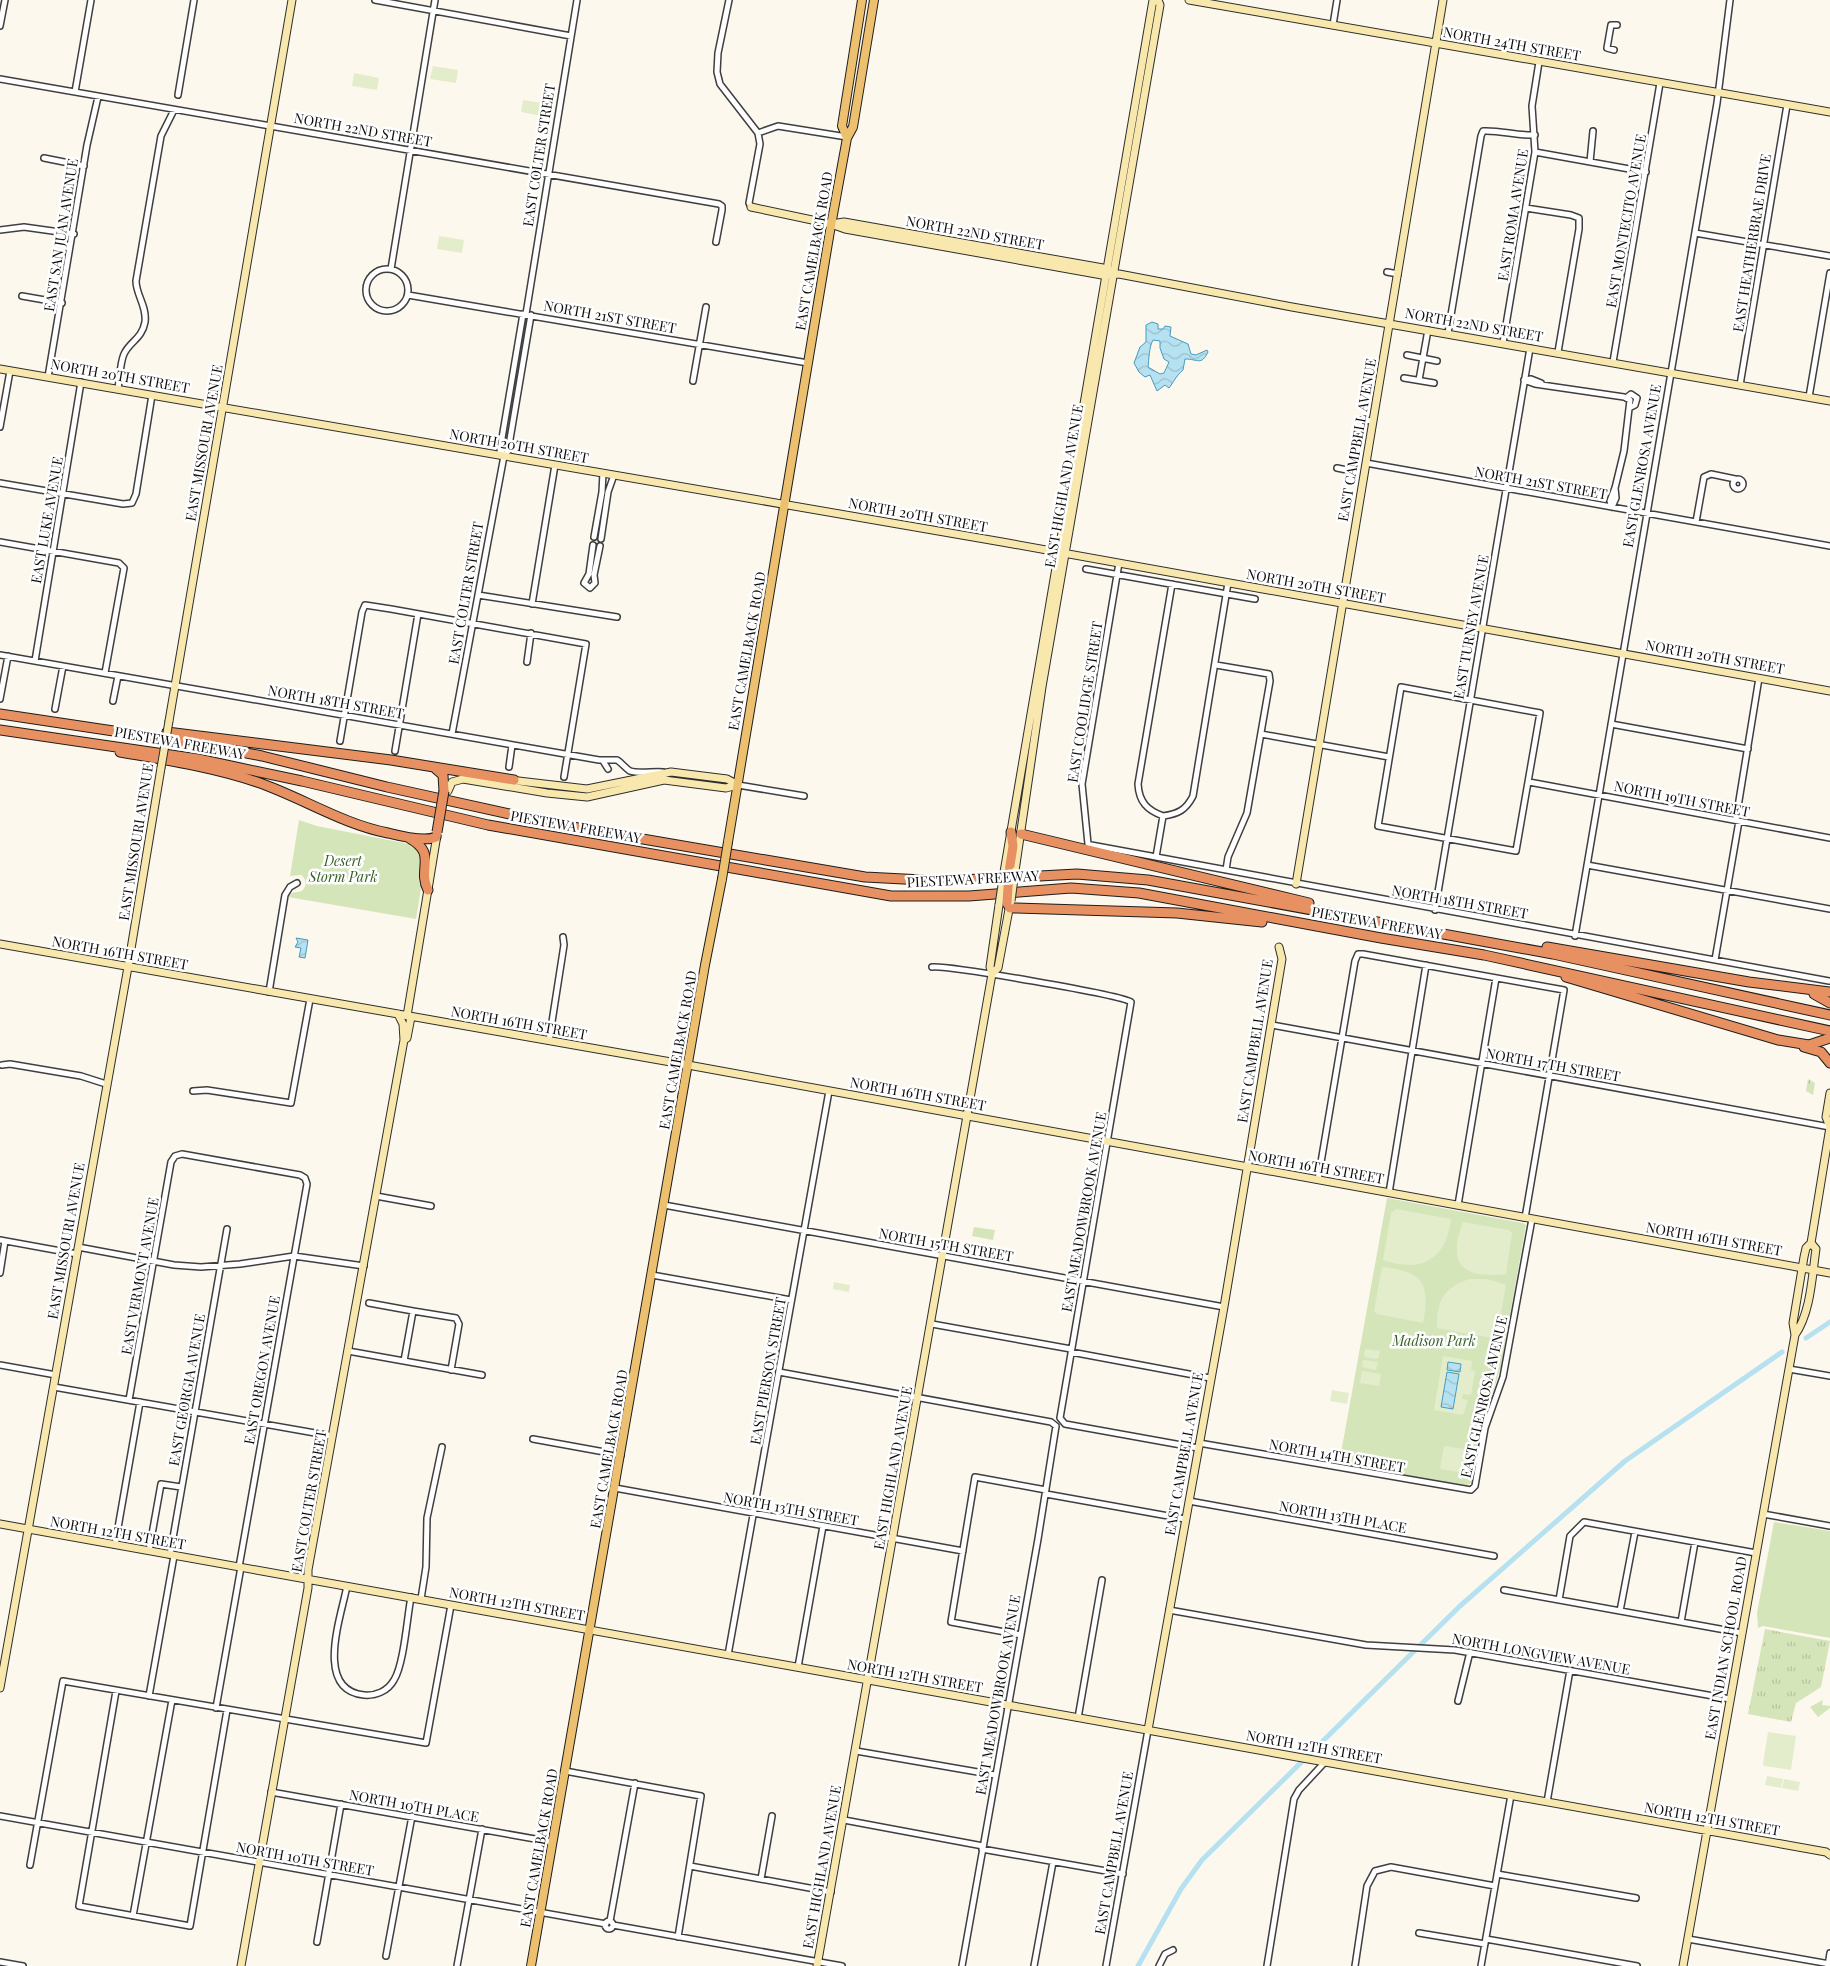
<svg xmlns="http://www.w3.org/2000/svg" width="1830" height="1966" font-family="'Playfair Display',serif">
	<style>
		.grass { fill: url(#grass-tufts) }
		.park { fill: #d5e5ba }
		.pitch { fill: #e4edcb }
		.water { fill: url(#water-waves); stroke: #449cc1; fill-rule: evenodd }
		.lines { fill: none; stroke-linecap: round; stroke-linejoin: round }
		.canal { stroke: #b6e1f0; stroke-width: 5 }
		.street-casing { stroke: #3f3f3f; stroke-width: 8 }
		.secondary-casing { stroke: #2e2e2e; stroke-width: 9 }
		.primary-casing { stroke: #1d1d1d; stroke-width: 10 }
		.highway-casing { stroke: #1d1d1d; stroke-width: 11 }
		.street { stroke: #fff; stroke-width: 5 }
		.secondary { stroke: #f8e8ae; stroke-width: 7 }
		.primary { stroke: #ecc06e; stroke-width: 8 }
		.highway { stroke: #e79061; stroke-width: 9 }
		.secondary-bridge-casing { stroke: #2e2e2e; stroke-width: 9; stroke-linecap: butt }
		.primary-bridge-casing { stroke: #1d1d1d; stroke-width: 10; stroke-linecap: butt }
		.highway-bridge-casing { stroke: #1d1d1d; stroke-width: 11; stroke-linecap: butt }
		.secondary-bridge { stroke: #f8e8ae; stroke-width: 7 }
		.primary-bridge { stroke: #ecc06e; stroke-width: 8 }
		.highway-bridge { stroke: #e79061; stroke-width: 9 }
		.labels { text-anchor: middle; stroke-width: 5; stroke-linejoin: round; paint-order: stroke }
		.street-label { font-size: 14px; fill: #0c0c0c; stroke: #fff }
		.park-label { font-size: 14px; font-style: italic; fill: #355e23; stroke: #fff }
	</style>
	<defs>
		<pattern id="grass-tufts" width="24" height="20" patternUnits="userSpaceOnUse" patternTransform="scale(1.25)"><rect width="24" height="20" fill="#d5e5ba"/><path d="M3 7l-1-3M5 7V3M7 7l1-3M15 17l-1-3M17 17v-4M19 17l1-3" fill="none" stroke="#b6c39f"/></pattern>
		<pattern id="water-waves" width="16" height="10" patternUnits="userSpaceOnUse" patternTransform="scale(1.25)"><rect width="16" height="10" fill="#b6e1f0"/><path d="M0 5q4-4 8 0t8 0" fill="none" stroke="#9bc0cd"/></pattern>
	</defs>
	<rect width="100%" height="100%" fill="#fdf8ed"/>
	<!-- grass -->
	<path class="grass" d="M1808,1079L1815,1083L1813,1095L1806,1091Z
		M1765,1629L1830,1641L1821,1687L1796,1703L1791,1722L1748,1714Z"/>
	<!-- park -->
	<path class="park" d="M299,820L317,826L419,846L425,865L416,919L288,897L292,893L302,891C307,886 307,879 301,875L290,876Z
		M1387,1198L1523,1223L1526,1225L1501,1366L1483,1425L1471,1483L1466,1486L1339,1464Z
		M974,1227L995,1230L993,1240L972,1236Z
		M1774,1522L1830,1531V1638L1763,1626L1758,1628L1757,1613Z
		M1823,1700L1822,1705L1830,1706V1708L1818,1717L1810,1707Z"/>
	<!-- pitch -->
	<path class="pitch" d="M433,66L458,70L456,83L430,79Z
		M354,73L379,78L377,90L352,86Z
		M523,100L549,104L547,117L521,112Z
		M439,236L464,240L462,253L437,249Z
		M1396,1209L1451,1219C1446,1260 1421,1273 1383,1260L1391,1213Z
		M1463,1222L1509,1230L1512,1233L1506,1274C1462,1279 1447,1264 1463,1222Z
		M1382,1267C1422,1271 1431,1283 1423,1323L1377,1314L1374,1311Z
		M1470,1279H1487L1506,1285L1497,1334L1492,1338L1437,1328C1437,1300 1444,1287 1470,1279Z
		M834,1282L850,1285L849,1292L833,1289Z
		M1365,1349L1380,1351L1378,1359L1364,1357Z
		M1443,1356L1472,1361L1471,1370L1475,1371L1471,1395L1463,1394L1462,1399L1468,1400L1463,1415L1434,1410Z
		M1363,1360L1378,1362L1376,1370L1362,1367Z
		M1362,1371L1381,1374L1379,1386L1360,1383Z
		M1332,1390L1349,1393L1347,1404L1330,1401Z
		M1444,1446L1469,1450L1465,1473L1440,1469Z
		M1768,1732L1796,1736L1791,1770L1764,1766L1763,1763Z
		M1767,1776L1783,1779L1781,1788L1765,1785Z
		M1784,1779L1800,1782L1798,1791L1782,1788Z"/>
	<!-- water -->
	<path class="water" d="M1152,322L1158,324V329H1163L1165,326L1171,327L1170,336L1188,344L1191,354L1196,355L1207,350L1208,352C1201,366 1198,359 1185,359L1183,370C1176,376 1173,383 1169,388L1165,385L1157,391L1150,375L1145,377L1139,372L1134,363L1140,347L1146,342V325ZM1153,340L1160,341V348L1164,359L1169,362L1164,373L1160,374L1148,367C1149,359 1149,347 1153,340Z
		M296,938L308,940L305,958L299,957L301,948L295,947L298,942Z
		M1448,1362L1461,1364L1460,1372L1447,1370Z
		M1447,1372L1459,1374L1453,1409L1441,1407Z"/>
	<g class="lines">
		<!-- canal -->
		<path class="canal" d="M1806,1338L1830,1322
			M1138,1966L1181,1889L1202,1860L1460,1606L1625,1461L1782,1352"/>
		<defs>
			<path id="street" d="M375,0L571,36
				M729,0L718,53L717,72L720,84L758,133L760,144L749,203L751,207
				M1333,25L1337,0
				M0,26L5,0
				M1614,50L1607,48L1611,25H1617
				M0,79L719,204L722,206V210L716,242
				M75,92L91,0
				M178,95L194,0
				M758,133L778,126L847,137
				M1535,152L1646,172
				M44,158L84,166
				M1590,162L1593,131
				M1526,208L1571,215L1579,218V229L1558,352
				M0,230L24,227L74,234
				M1695,233L1830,256
				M366 290a21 21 0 1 1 42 0a21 21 0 1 1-42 0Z
				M391,269L435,0
				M1387,272L1398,274
				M408,295L808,363
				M22,296L62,303
				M526,314L577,0
				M1448,333L1481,136L1483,131C1500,130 1518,136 1535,135
				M1503,343L1535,152L1532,106L1539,62
				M1407,355L1437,361
				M1613,362L1660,83
				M48,377L87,145L98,97
				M1404,378L1434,383
				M1419,380L1428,330
				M1524,380L1535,384L1624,397L1630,400L1624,451L1615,488L1610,501L1612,507
				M1524,380L1531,379L1541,383
				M693,381L706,307
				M1740,385L1787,105
				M118,388C120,377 120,363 124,354C130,341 142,339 145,322C147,306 136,295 136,281L161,136L174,110
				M1809,397L1830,273
				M1626,398L1631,394L1637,398L1635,405L1631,407
				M1362,420L1373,421
				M0,427L10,371
				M504,456L500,450L523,314
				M1366,463L1830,546
				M1337,468L1352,471
				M1733 484a5 5 0 1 1 10 0a5 5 0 1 1-10 0Z
				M0,483L123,504L132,503L136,494L152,395
				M1612,507L1616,498L1615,488
				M1696,522L1704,477L1711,474L1735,479
				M594,537L602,492L603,473
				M601,539L608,492L614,475
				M0,542L119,563L124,568L105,673
				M593,545L589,574L584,583L590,588L595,583L594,575L600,546
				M1119,563L1082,784L1088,844L1091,845L1829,981
				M1086,569L1255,599
				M478,595L617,617
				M532,604L555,465
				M0,655L599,760H617C622,763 625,768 630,771C640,774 653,771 663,772
				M35,661L81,382
				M527,662L531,633
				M1216,665L1269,674L1270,681L1247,813L1228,857L1226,870
				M1401,687L1540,713L1516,851L1378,826Z
				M0,699L8,656
				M113,701L118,676
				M55,709L63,666
				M1611,724L1748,749
				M452,734L504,456L508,451L531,315
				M1261,734L1389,757
				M340,741L362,612L365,605L391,609L586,644L564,777
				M395,751L418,614
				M603,761L608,769
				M509,767L512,745
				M1529,782L1830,838
				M738,785L804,796
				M1163,816C1147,810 1139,802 1138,784L1172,584
				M1736,819L1759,678
				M1156,857L1163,816C1178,814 1186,810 1193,796L1228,583
				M1587,865L1830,909
				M1435,910L1530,348
				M1575,936L1717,103L1730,0
				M1715,960L1739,821
				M932,967C947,965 1121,995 1131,1002L1060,1418L1065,1424L1198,1448
				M269,992L285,895L290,887L297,883
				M1272,1025L1830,1127
				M549,1041L564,945L563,937
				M2,1065L10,1064L81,1076L106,1084
				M193,1091L207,1090L291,1103L310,999
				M1318,1180L1355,961L1358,954H1363L1564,990L1525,1218
				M1389,1193L1426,965
				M376,1196L431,1206
				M664,1205L1224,1307
				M1458,1205L1496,978
				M0,1240L77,1254
				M78,1247L174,1265L201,1267L240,1264L294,1256L364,1266
				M0,1273L5,1241
				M652,1275L791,1300
				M369,1303L413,1311
				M932,1324L1071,1349
				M348,1351L482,1375
				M1071,1352L1210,1378
				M404,1361L413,1311L456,1318L459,1324L451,1370
				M0,1365L56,1375
				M1789,1369L1830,1376
				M779,1372L1051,1422L1056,1426L1038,1539L962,1966
				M54,1387L332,1436
				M129,1400L171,1162L175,1156L182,1154L300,1175L305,1178L307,1184L239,1567
				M533,1439L621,1455
				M1199,1443L1471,1490L1475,1486L1485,1428L1503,1377L1532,1219
				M615,1488L963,1551
				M1046,1494L1185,1519
				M1189,1501L1494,1556
				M1763,1514L1830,1526
				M115,1545L140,1402
				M149,1551L161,1484L181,1487
				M170,1555L227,1229
				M347,1586C341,1617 314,1690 364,1695C376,1696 388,1691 394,1680C404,1664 407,1618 411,1597
				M1504,1590L1742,1633
				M421,1599L426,1567L427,1518L442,1447
				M1559,1600L1570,1536L1584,1522L1756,1553
				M1169,1610L1366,1645L1455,1650L1730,1699
				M1620,1611L1635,1532
				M1681,1622L1695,1542
				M1021,1635L951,1622L975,1477L1046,1490
				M728,1655L829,1091
				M798,1667L823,1526
				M116,1691L79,1906L190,1926L227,1710
				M149,1696L174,1556
				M1458,1701L1470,1652
				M216,1708L241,1567
				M1078,1718L1102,1580
				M856,1751L995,1775
				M565,1771L701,1796L678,1937
				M271,1792L552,1842
				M1547,1802L1570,1670
				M0,1816L606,1924
				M844,1820L983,1846
				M982,1849L1123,1874
				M30,1865L63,1681L426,1743L451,1605
				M690,1866L831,1892
				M1497,1874L1636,1898
				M761,1879L772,1816
				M133,1916L172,1700
				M610,1921L635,1783
				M605 1925a4 4 0 1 1 8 0a4 4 0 1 1-8 0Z
				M613,1925L842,1966
				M1419,1933L1485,1944
				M1486,1939L1637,1966
				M1688,1939L1830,1964
				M317,1942L341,1804
				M386,1956L412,1816
				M0,1962L23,1966
				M457,1966L482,1829
				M1034,1966L1053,1862
				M1106,1966L1148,1730
				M1159,1966L1165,1954L1173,1950
				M1267,1966L1294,1799L1299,1790L1325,1762
				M1355,1966L1367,1886L1375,1871L1391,1867L1495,1886
				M1481,1966L1511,1795
				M1828,1966L1830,1953"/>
			<path id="secondary" d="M1189,0L1830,112
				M751,207L831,224L845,229L1102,275L1119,274L1292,307L1830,401
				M831,224L844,222L1103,268L1111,271
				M0,369L1002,542L1830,691
				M169,721L292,0
				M510,780L587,789L671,772L727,779L738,785
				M448,791L452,782L463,779L547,793L587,797L664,780L726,788L738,785
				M1015,871L1042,687L1160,5L1158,0
				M1004,872L1153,0
				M1296,884L1443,0
				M0,944L688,1065L1830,1273
				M992,974L998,968L1010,904
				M407,1016L437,835
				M404,1040L407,1038L411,1017
				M1795,1335C1811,1312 1812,1276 1816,1249L1811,1243
				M0,1524L1826,1852L1830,1855
				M0,1688L128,967L161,768
				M1148,1730L1224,1307L1282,959L1279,947
				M241,1966L308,1588V1570L404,1040L403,1024L398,1014
				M817,1966L992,974L990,967L999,905
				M1683,1966L1795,1335L1793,1323L1804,1257L1806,1248L1811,1243L1830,1127L1826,1117L1830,1093"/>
			<path id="primary" d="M847,138L842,126L862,0
				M728,842L830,231L847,138L853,127L874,0
				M531,1966L705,965L722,879"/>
			<path id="highway" d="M0,714L200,744L262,756L387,787L555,824L865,877L942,881L1077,874L1148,880L1553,954L1830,1015
				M0,730L198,759L302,781L488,825L891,896H969L1071,888L1139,893L1381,938L1484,955L1830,1031
				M167,732L391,760L514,780
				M120,752C166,760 213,767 257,782C301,797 342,824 388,833C400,836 426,842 436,837
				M435,768L443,775L444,791
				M1021,834L1309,903
				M409,838C438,854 417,868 428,890
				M1009,872L1013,846L1011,832
				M1007,903L1010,908H1015L1177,913L1262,922
				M1547,947L1749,982L1830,992
				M1566,977L1778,1040L1809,1045L1830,1038
				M1814,994L1830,1003
				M1804,1047L1821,1052L1830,1063"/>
		</defs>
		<!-- street casing -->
		<use href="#street" class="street-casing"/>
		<!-- secondary casing -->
		<use href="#secondary" class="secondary-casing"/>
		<!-- primary casing -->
		<use href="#primary" class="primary-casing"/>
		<!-- highway casing -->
		<use href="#highway" class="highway-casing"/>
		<!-- street -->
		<use href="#street" class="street"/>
		<!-- secondary -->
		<use href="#secondary" class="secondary"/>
		<!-- primary -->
		<use href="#primary" class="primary"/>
		<!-- highway -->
		<use href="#highway" class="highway"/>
		<defs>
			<path id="secondary-bridge" d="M161,768L169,721
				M1011,901L1015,871
				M999,905L1004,872"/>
			<path id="primary-bridge" d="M722,879L728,842"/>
			<path id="highway-bridge" d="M437,832L444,791
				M1007,903L1009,872"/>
		</defs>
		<!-- secondary-bridge casing -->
		<use href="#secondary-bridge" class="secondary-bridge-casing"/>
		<!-- primary-bridge casing -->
		<use href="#primary-bridge" class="primary-bridge-casing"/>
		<!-- highway-bridge casing -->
		<use href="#highway-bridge" class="highway-bridge-casing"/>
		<!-- secondary-bridge -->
		<use href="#secondary-bridge" class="secondary-bridge"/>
		<!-- primary-bridge -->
		<use href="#primary-bridge" class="primary-bridge"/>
		<!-- highway-bridge -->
		<use href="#highway-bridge" class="highway-bridge"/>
	</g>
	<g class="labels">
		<!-- street labels -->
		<g class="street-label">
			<text transform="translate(1512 44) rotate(10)" y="5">NORTH 24TH STREET</text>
			<text transform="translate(363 130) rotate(10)" y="5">NORTH 22ND STREET</text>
			<text transform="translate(539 155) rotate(-81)" y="5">EAST COLTER STREET</text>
			<text transform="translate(1513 215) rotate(-81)" y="5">EAST ROMA AVENUE</text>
			<text transform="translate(1626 221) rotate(-80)" y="5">EAST MONTECITO AVENUE</text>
			<text transform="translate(975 233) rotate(10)" y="5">NORTH 22ND STREET</text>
			<text transform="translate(61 235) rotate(-81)" y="5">EAST SAN JUAN AVENUE</text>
			<text transform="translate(1752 243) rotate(-81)" y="5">EAST HEATHERBRAE DRIVE</text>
			<text transform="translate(814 251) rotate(-80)" y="5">EAST CAMELBACK ROAD</text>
			<text transform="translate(610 317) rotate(10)" y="5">NORTH 21ST STREET</text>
			<text transform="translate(1474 325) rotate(10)" y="5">NORTH 22ND STREET</text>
			<text transform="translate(120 376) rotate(10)" y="5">NORTH 20TH STREET</text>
			<text transform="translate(1357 440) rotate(-80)" y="5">EAST CAMPBELL AVENUE</text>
			<text transform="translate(204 443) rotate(-80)" y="5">EAST MISSOURI AVENUE</text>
			<text transform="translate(519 446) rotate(10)" y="5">NORTH 20TH STREET</text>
			<text transform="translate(1642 466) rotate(-80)" y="5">EAST GLENROSA AVENUE</text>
			<text transform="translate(1541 483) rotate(10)" y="5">NORTH 21ST STREET</text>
			<text transform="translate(1064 486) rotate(-80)" y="5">EAST HIGHLAND AVENUE</text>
			<text transform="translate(918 515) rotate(10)" y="5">NORTH 20TH STREET</text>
			<text transform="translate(47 520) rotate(-80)" y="5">EAST LUKE AVENUE</text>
			<text transform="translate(1316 586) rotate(10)" y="5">NORTH 20TH STREET</text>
			<text transform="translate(466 593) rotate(-80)" y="5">EAST COLTER STREET</text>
			<text transform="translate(1471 627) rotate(-80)" y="5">EAST TURNEY AVENUE</text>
			<text transform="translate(747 651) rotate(-80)" y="5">EAST CAMELBACK ROAD</text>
			<text transform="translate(1715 657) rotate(10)" y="5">NORTH 20TH STREET</text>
			<text transform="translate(336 702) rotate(10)" y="5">NORTH 18TH STREET</text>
			<text transform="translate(1085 702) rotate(-81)" y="5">EAST COOLIDGE STREET</text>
			<text transform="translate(180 743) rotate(10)" y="5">PIESTEWA FREEWAY</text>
			<text transform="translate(1682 799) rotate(11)" y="5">NORTH 19TH STREET</text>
			<text transform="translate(576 827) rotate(10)" y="5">PIESTEWA FREEWAY</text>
			<text transform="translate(136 842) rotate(-81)" y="5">EAST MISSOURI AVENUE</text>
			<text transform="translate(973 879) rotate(-3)" y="5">PIESTEWA FREEWAY</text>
			<text transform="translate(1460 902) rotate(10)" y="5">NORTH 18TH STREET</text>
			<text transform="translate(1377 923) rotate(10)" y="5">PIESTEWA FREEWAY</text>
			<text transform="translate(120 953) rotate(10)" y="5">NORTH 16TH STREET</text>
			<text transform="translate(519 1023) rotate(10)" y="5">NORTH 16TH STREET</text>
			<text transform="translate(1255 1041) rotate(-81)" y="5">EAST CAMPBELL AVENUE</text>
			<text transform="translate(678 1050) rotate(-80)" y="5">EAST CAMELBACK ROAD</text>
			<text transform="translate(1553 1065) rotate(10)" y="5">NORTH 17TH STREET</text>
			<text transform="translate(918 1094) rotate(10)" y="5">NORTH 16TH STREET</text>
			<text transform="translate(1316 1167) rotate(10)" y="5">NORTH 16TH STREET</text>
			<text transform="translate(1084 1212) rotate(-80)" y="5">EAST MEADOWBROOK AVENUE</text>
			<text transform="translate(1714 1239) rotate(10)" y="5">NORTH 16TH STREET</text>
			<text transform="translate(66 1241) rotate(-80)" y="5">EAST MISSOURI AVENUE</text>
			<text transform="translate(946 1245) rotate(10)" y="5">NORTH 15TH STREET</text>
			<text transform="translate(140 1276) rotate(-80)" y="5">EAST VERMONT AVENUE</text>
			<text transform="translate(262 1370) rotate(-80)" y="5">EAST OREGON AVENUE</text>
			<text transform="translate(768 1371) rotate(-80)" y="5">EAST PIERSON STREET</text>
			<text transform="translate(187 1390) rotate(-80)" y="5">EAST GEORGIA AVENUE</text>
			<text transform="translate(1484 1397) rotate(-77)" y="5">EAST GLENROSA AVENUE</text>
			<text transform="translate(609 1449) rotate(-80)" y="5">EAST CAMELBACK ROAD</text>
			<text transform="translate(1184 1454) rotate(-80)" y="5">EAST CAMPBELL AVENUE</text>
			<text transform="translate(1337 1456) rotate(10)" y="5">NORTH 14TH STREET</text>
			<text transform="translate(893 1468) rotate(-80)" y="5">EAST HIGHLAND AVENUE</text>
			<text transform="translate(309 1501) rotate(-80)" y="5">EAST COLTER STREET</text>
			<text transform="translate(791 1509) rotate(10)" y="5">NORTH 13TH STREET</text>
			<text transform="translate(1343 1517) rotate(10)" y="5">NORTH 13TH PLACE</text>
			<text transform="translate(118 1533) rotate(10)" y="5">NORTH 12TH STREET</text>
			<text transform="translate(517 1604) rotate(10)" y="5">NORTH 12TH STREET</text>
			<text transform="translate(1726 1648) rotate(-80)" y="5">EAST INDIAN SCHOOL ROAD</text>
			<text transform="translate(1541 1654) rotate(10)" y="5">NORTH LONGVIEW AVENUE</text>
			<text transform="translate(915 1676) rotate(10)" y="5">NORTH 12TH STREET</text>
			<text transform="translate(998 1695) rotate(-80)" y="5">EAST MEADOWBROOK AVENUE</text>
			<text transform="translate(1314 1747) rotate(10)" y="5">NORTH 12TH STREET</text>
			<text transform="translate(414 1806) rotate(10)" y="5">NORTH 10TH PLACE</text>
			<text transform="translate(1712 1819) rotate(10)" y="5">NORTH 12TH STREET</text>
			<text transform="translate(539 1848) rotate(-80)" y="5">EAST CAMELBACK ROAD</text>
			<text transform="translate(1114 1853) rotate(-80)" y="5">EAST CAMPBELL AVENUE</text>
			<text transform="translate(305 1859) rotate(10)" y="5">NORTH 10TH STREET</text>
			<text transform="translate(822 1867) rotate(-80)" y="5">EAST HIGHLAND AVENUE</text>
		</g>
		<!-- park labels -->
		<g class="park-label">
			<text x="343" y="866">Desert<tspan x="343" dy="16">Storm Park</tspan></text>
			<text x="1434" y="1346">Madison Park</text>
		</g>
	</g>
</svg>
